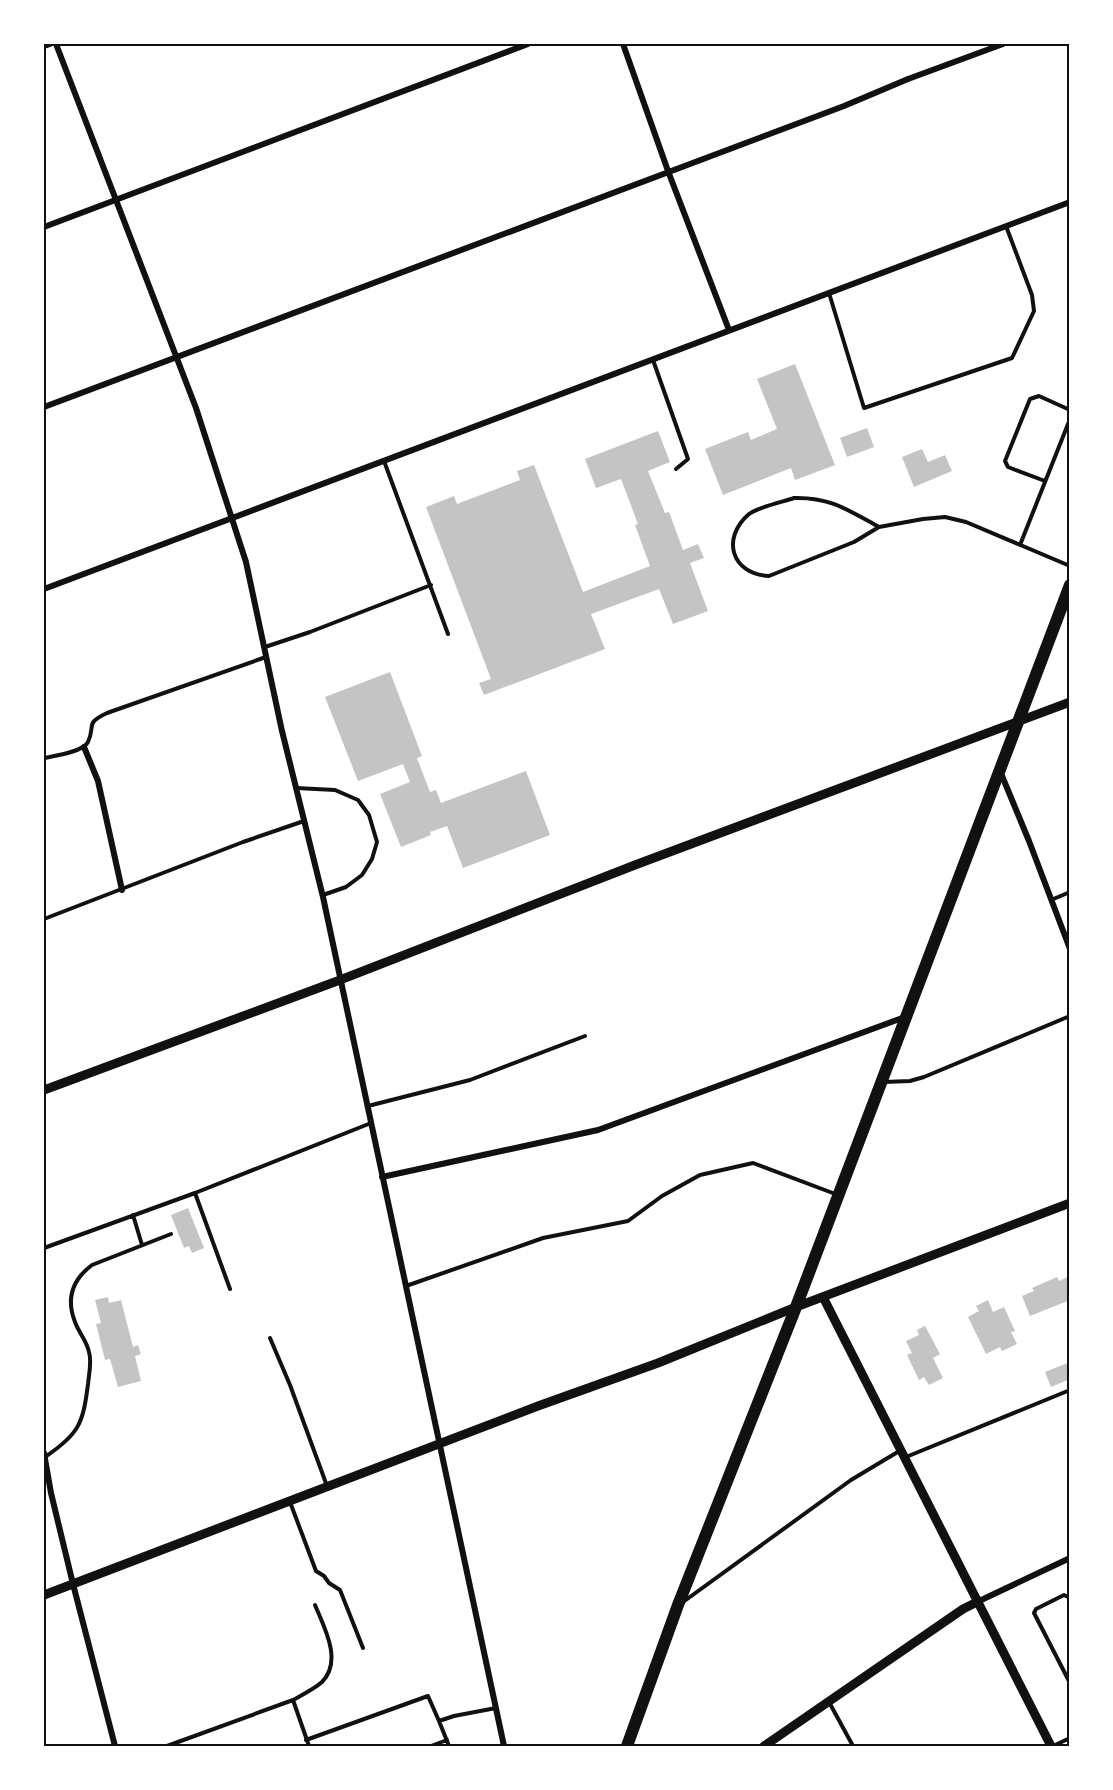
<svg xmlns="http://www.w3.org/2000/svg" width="1113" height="1790" font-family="Overpass,sans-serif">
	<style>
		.building { fill: #c4c4c4 }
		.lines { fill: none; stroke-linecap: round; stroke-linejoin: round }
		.service { stroke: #111; stroke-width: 4 }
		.minor { stroke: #111; stroke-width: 6 }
		.tertiary { stroke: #111; stroke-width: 9 }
		.primary { stroke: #111; stroke-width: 12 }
		.neatline { fill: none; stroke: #111; stroke-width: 2 }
	</style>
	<rect width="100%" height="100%" fill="#fff"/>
	<!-- building -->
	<path class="building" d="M795,364L835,465L795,480L791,468L723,495L705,449L748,432L751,440L777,429L757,379Z
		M867,428L874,447L847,457L840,438Z
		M658,431L670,462L648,471L665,513L669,512L683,550L698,544L704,558L690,563L708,611L673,624L659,589L591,614L605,649L484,695L479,683L491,679L426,507L454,496L457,504L520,480L517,471L534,465L583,592L650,566L635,525L638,524L621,479L596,488L585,459Z
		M922,449L928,462L945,455L952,471L914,487L902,457Z
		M390,672L422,756L417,758L430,792L436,790L441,803L526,771L550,835L463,868L447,826L430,832L431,835L401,847L380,794L410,782L403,764L358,781L325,697Z
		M188,1208L204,1248L192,1253L189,1246L184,1248L171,1215Z
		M1070,1276V1300L1030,1316L1022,1296L1034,1291L1032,1288L1057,1277L1059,1281Z
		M108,1297L109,1303L121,1300L133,1347L138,1345L141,1354L135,1356L141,1381L118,1387L110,1359L105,1360L96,1324L101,1323L95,1300Z
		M988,1300L993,1312L1004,1307L1015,1331L1011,1332L1017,1344L1002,1351L1000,1347L986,1354L968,1317L979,1311L976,1306Z
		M925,1326L940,1354L933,1358L943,1378L929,1385L924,1377L919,1380L907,1355L912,1353L906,1341L919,1335L917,1330Z
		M1070,1362V1379L1051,1387L1045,1372Z"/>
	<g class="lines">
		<!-- service -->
		<path class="service" d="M829,293L864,408L1012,358L1034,311L1032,295L1006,226
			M653,360L688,459L676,469
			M384,461L448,634
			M1045,481L1008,467L1005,461L1030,399L1039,396L1070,410
			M794,498C830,497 848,510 879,527L854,542L769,576C731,574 721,538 749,514C758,507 782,502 794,498Z
			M879,527L923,519L945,517L966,522L1070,566
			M1020,545L1070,419
			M265,647L310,632L431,585
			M44,758C54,756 83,752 88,742C96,725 84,724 107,713L266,657
			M296,788L335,790L358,800L369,815L377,842L372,859L362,875L346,887L323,895
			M1051,900L1070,892
			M44,919L243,842L304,821
			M884,1082L910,1081L924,1077L1070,1016
			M368,1106L470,1080L585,1036
			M195,1193L230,1289
			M133,1215L142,1245
			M44,1248L195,1193L371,1123
			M406,1286L543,1238L628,1221L662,1196L700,1175L753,1163L838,1195
			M270,1338L290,1385L327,1486
			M45,1457C79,1434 83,1424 88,1384C89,1374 92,1362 89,1352C87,1341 79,1333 75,1322C66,1299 72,1280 92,1265L171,1234
			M906,1457L1070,1390
			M290,1502L316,1571L324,1576L329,1583L340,1590L363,1648
			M1070,1598L1064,1595L1036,1609L1034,1613L1070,1683
			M683,1602L851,1480L901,1450
			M293,1700C302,1695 314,1689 322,1682C343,1661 324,1627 315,1605
			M829,1702L853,1746
			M306,1740L428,1696L439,1721
			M167,1746L293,1700L309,1746
			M431,1746L447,1740
			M449,1746L439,1721L454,1716L496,1708
			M1053,1746L1070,1738"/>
		<!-- minor -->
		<path class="minor" d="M56,44L196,408L246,562L282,731L323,897L504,1746
			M623,44L668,171L729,330
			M44,46L50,44
			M44,227L528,44
			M44,407L844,106L908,79L1003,44
			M44,589L1070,202
			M84,747L98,781L122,890
			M1000,771L1029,841L1070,949
			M382,1177L598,1130L905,1017
			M44,1453L51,1493L73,1584L115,1746
			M977,1602L1070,1558"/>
		<!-- tertiary -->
		<path class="tertiary" d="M44,1090L340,980L635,865L1070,702
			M823,1297L1051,1746
			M44,1595L538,1406L658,1363L796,1307L1070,1203
			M764,1746L963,1609L977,1602"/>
		<!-- primary -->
		<path class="primary" d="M627,1746L678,1605L796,1307L1070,585"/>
	</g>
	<!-- border -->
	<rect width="1113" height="1790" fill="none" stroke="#ffffff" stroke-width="90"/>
	<rect x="45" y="45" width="1023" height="1700" class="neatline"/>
</svg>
